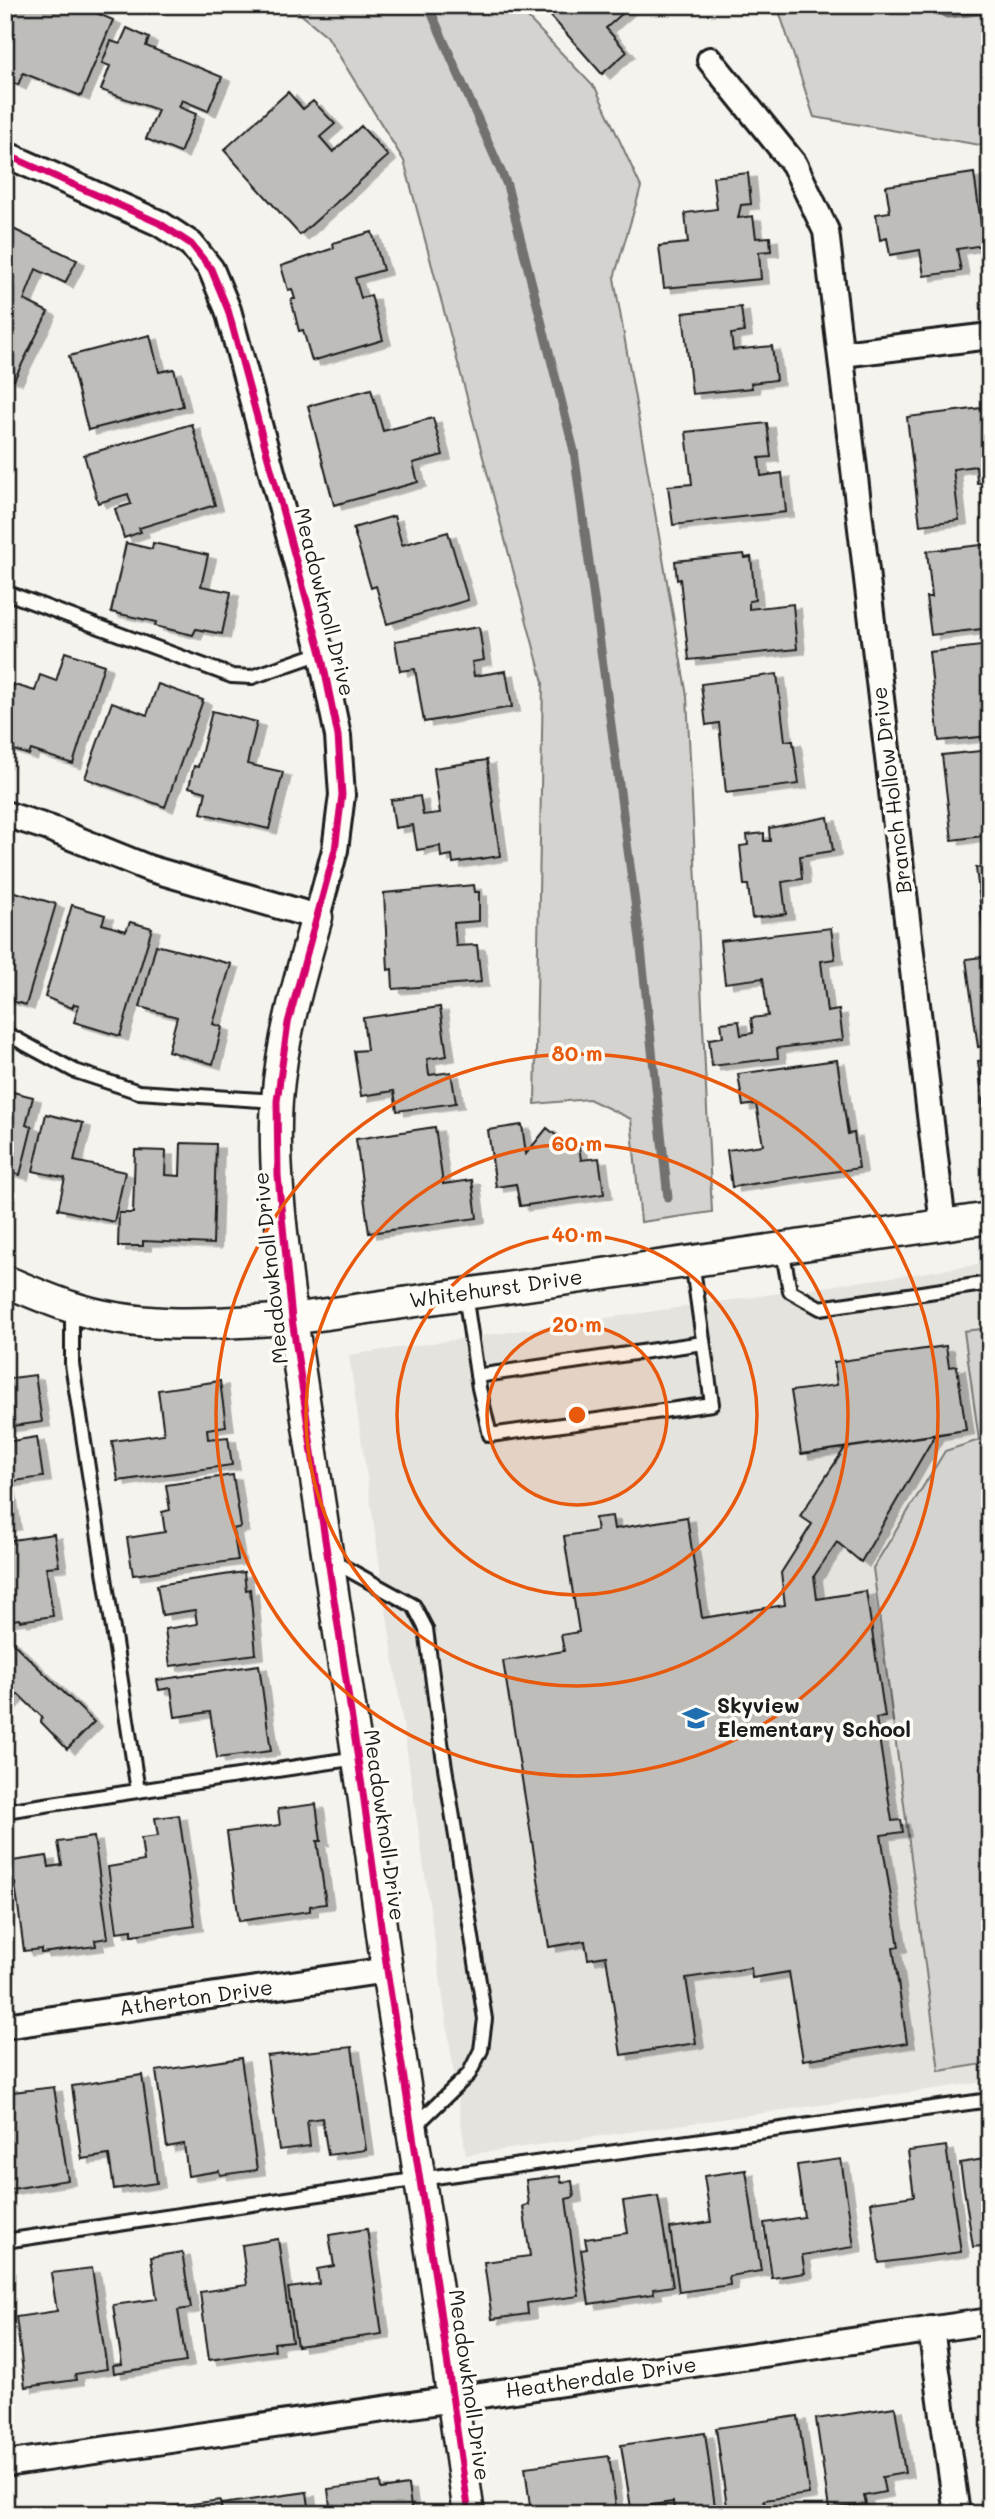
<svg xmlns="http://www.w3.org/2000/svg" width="995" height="2519" font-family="Mali,sans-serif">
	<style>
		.built { fill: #e4e3de }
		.green { fill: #d4d3cf; stroke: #787876; stroke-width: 2 }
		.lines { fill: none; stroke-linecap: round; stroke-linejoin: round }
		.stream { stroke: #72716f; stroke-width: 9 }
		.building { fill: #bebdba; stroke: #1c1c1c; stroke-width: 2; filter: url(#shadow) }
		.service-casing { stroke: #1c1c1c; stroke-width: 18 }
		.minor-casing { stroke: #1c1c1c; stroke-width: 30 }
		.tertiary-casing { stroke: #1c1c1c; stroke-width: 35 }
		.service { stroke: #fdfcf7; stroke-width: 12 }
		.minor { stroke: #fdfcf7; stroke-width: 24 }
		.tertiary { stroke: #fdfcf7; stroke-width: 30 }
		.cycleway-casing { stroke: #fdfcf7; stroke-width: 11 }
		.cycleway { stroke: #d6006c; stroke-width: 7 }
		.ring { fill: none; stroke: #e8590c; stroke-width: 3.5 }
		.labels { text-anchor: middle; stroke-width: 7; stroke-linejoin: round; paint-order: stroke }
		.street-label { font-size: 21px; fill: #1c1c1c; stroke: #fdfcf7 }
		.poi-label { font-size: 21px; font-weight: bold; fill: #1c1c1c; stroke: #fdfcf7; text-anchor: start }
		.centre { fill: #e8590c; stroke: #fdfcf7; stroke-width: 3.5 }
		.ring-label { font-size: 21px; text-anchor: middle; font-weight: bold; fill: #e8590c; stroke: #fdfcf7; stroke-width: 7; stroke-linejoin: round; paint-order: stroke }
	</style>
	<defs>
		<filter id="shadow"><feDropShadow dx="8" dy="4.5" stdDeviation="0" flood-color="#0004"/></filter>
	</defs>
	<rect width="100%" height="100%" fill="#f4f3ee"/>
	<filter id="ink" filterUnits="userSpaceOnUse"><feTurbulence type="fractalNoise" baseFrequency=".0143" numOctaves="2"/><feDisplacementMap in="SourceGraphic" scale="14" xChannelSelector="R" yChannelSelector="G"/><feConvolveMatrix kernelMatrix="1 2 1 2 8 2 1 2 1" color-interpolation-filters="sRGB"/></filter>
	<g filter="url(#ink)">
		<!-- built -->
		<path class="built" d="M990,1263V2081L466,2155L349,1355Z"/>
		<!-- green -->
		<path class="green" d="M290,5H522L526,16L596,89L641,187L614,278L687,696L712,1212L641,1222L631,1119L589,1099L535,1104L543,682L404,161L327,36Z
			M777,5H990V141L980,145L814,117Z
			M990,1328V2063L939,2071L873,1568L945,1451L979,1440L964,1331Z"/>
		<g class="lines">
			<!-- stream -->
			<path class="stream" d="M428,5L507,185L574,451L640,939L668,1198
				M930,5L948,14L990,10"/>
		</g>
		<!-- building -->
		<path class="building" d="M5,5H78L113,20L81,96L23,73L18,85L5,79Z
			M541,5H632L606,28L627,52L602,74Z
			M127,28L149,38L146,46L222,77L208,111L182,100L179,107L196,114L180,153L146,139L158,110L101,90L110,66L102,63L111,41L120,44Z
			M288,92L303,109L313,101L335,124L320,137L333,152L361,126L388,156L300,235L224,150Z
			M748,173L751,204L741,205L738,218L753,216L756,238L770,237L771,251L759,252L761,279L664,288L659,246L688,243L685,213L717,209L713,177Z
			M974,173L984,245L957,249L961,271L924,276L920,250L890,255L887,238L880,240L876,214L890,212L886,186Z
			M7,226L77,260L65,283L36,269L24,300L48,312L14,380L5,376V230Z
			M372,232L383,270L355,278L361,298L371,295L383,340L312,361L303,330L299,331L291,299H295L292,289L288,290L281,266L334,248L333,243Z
			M741,307L744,332L731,334L733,350L772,346L776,380L751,383L752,388L692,394L683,313Z
			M150,335L159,372L174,369L183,406L88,430L69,356Z
			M371,389L383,431L433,418L443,455L413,463L418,482L334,505L308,406Z
			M990,407V482L977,483L976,466L953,469L959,520L920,525L907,417Z
			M767,423L771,457L759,458L761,476L782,473L786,512L673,525L668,486L692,484L686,432Z
			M192,424L215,505L139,528L141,532L124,538L115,509L131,504L128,494L98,503L84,455Z
			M394,516L402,545L448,532L468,600L387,624L376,586L371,588L353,528Z
			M126,543L152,549L153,543L208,555L201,586L231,592L222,634L196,629L193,635L155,626L156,622L111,612Z
			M990,544V628L931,635L926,597H932L927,551Z
			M744,554L745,558L751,557L755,600L749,601V609L793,604L797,649L689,660L680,579L677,580L675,561Z
			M479,627L484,660L472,662L474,676L506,671L512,707L424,722L415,669L400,671L395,641Z
			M990,645V736L939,741L929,652Z
			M65,652L104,665L73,764L31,750L29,755L5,747V692L8,683L35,691L40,675L56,681Z
			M777,674L785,741H793L799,784L726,793L719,723L706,725L701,684Z
			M158,684L203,700L165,807L85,778L112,702L147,715Z
			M212,711L257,722L247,764L283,772L269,829L201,813L206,792L189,787L194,766L198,767Z
			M990,750V835L952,840L942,755Z
			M487,760L500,856L453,863L452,855L441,857L440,846L417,850L413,825L395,828L391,800L420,796L423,815L440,813L434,768Z
			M828,817L833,851L800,856L802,879L782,882L786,914L752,918L748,885H744L740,846L748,845L747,835L764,833V841H770L769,828Z
			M985,852H990V936H984L976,868L987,867Z
			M474,885L475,892H479V921L454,923L456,946L477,945L481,982L393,989L392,969L388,970L384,893Z
			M5,889L56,904L26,1005L5,999Z
			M72,905L105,915L102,924L126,931L130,922L152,928L120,1036L74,1022L79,1005L74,1004L72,1008L45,997Z
			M831,928L835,959L821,961L827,1012L839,1010L843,1040L777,1048L778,1058L712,1066L709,1039L723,1037L721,1023L739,1021L741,1035L753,1033L751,1018L768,1016L763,978L725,983L720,941Z
			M156,945L231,964L213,1024L222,1027L213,1064L168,1051L177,1017L140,1007Z
			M990,956V1045L978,1047L966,959Z
			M440,1007L447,1056L427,1059L429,1075L451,1072L456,1103L397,1111L394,1091L361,1096L354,1051L367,1050L363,1018Z
			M837,1060L848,1134L854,1133L859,1168L732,1187L727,1150L763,1145L756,1104L743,1106L738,1074Z
			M990,1060V1149H988L978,1061Z
			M5,1090L33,1097L26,1125L32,1127L20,1175L5,1171Z
			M46,1114L83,1123L74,1161L125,1172L114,1222L58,1209L65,1178L33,1171Z
			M522,1125L526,1154L547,1128L570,1147L579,1146L581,1160L599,1158L604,1194L520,1206L516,1184L496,1187L488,1130Z
			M435,1127L443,1184L472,1180L477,1218L369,1233L356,1139Z
			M181,1143L216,1144L213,1244L143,1241V1246H118L119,1213H133L135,1150L166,1151L165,1175L180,1176Z
			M946,1346L949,1367L957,1366L966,1430L935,1435L861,1562L837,1542L814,1576L817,1599L866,1591L885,1717L876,1718L892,1821L901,1820L903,1832L881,1835L899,1947L893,1948L907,2043L803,2060L789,1972L752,1978L751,1968L686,1978L696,2043L621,2055L606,1956L588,1959L585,1941L549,1947L503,1661L564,1651L561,1635L579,1632L564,1536L597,1531L595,1518L612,1516L614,1529L687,1517L702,1618L785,1605L781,1573L812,1524L800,1516L845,1448L801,1454L791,1391L837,1385L834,1362Z
			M946,1346L949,1367L957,1366L966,1430L801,1454L791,1391L837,1385L834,1362Z
			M35,1375L42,1422L5,1427V1379Z
			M220,1381L226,1426L207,1429L208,1439L228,1437L232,1465L118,1481L112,1441L164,1434L158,1390Z
			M935,1435L861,1562L837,1542L814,1576L817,1599L866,1591L885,1717L876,1718L892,1821L901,1820L903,1832L881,1835L899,1947L893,1948L907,2043L803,2060L789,1972L752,1978L751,1968L686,1978L696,2043L621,2055L606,1956L588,1959L585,1941L549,1947L503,1661L564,1651L561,1635L579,1632L564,1536L597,1531L595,1518L612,1516L614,1529L687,1517L702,1618L785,1605L781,1573L812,1524L800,1516L845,1448Z
			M37,1437L43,1477L7,1482L13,1525L5,1526V1442Z
			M233,1475L241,1527L233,1529L238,1560L133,1575L127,1538L165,1532L162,1512L170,1510L166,1485Z
			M54,1534L59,1566L46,1567L53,1616L20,1621L19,1619L5,1621V1541Z
			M244,1572L246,1590L250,1589L256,1654L170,1666L165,1629L197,1624L195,1610L162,1615L157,1585Z
			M7,1637L94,1722L67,1749L41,1722L42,1717L18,1694L5,1707V1639Z
			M259,1665L271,1751L217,1758L210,1712L175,1717L171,1688L159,1690L157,1680Z
			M316,1804L321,1841H317L326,1904L310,1906V1911L239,1921L227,1832L280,1825L278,1809Z
			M179,1815L195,1926L132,1935V1930L117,1932L108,1867L144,1861L141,1838L158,1836L155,1818Z
			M94,1837L108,1938L95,1940L96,1946L41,1953V1949L24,1951L15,1883L6,1884L5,1862L47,1856L49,1867L62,1865L58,1842Z
			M352,2047L366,2150L328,2155L322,2118L307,2120L310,2146L279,2150L267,2056Z
			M241,2058L257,2170L220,2175L219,2171L188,2176L184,2144L167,2147L156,2071Z
			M142,2075L157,2183L114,2189L109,2155L82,2159L72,2086Z
			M54,2087L68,2180L5,2190V2093Z
			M946,2146L961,2252L879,2263L871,2202L914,2196L908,2151Z
			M990,2158V2245L973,2247L960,2163Z
			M841,2159L854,2247L802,2255L805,2273L772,2278L764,2223L804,2217L797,2165Z
			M746,2170L761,2271L729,2276L730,2285L679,2292L670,2228L711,2222L704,2176Z
			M560,2176L561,2182L572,2181L574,2197L566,2199L579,2296L527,2303L528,2314L492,2319L484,2262L530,2256L523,2206L529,2205L526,2180Z
			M658,2196L673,2286L653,2289L654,2294L589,2304L581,2250L587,2249L585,2239L628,2233L623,2201Z
			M367,2229L382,2334L297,2346L288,2288L319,2284L317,2269L334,2266L329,2235Z
			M278,2239L292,2341L274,2343L275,2350L209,2360L200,2292L247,2285L242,2245Z
			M182,2252L191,2308L178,2310L186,2362L114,2373L113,2365L122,2364L113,2305L157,2299L151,2257Z
			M92,2268L107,2369L75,2374L76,2380L25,2387L16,2317L57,2311L51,2273Z
			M895,2407L905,2473L882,2477L885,2492L864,2496L866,2504L829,2509L816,2419Z
			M798,2416L809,2494L764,2500L766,2514H728L716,2428Z
			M705,2433L716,2514H675L673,2502L631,2508L621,2445Z
			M609,2456L617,2514H531L525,2467Z
			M380,2482L381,2489L408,2485L412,2514H331L328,2489Z
			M307,2492L310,2514H222L221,2504Z
			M220,2500L222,2514H139V2511Z"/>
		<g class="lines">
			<defs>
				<path id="service" d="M5,592L232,676L252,677L321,653
					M5,1033L75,1071L139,1092L276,1101
					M782,1249L790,1291L820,1308L990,1283
					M465,1294L479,1388L490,1435L712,1404L692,1261
					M72,1308V1364L138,1791
					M477,1376L703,1343
					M329,1559L414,1606L426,1629L440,1736L485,2019L481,2050L469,2074L415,2126
					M5,1811L357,1758
					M5,2241L420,2179L990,2100"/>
				<path id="minor" d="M710,60L794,164L826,231L943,1225
					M5,154L159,223L191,244L211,269L228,310L321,653L338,736L342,795L335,850L317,917L148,868L49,828L5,814
					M842,354L990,336
					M5,2026L387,1970
					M931,2329L957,2514
					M5,2464L990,2321"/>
				<path id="tertiary" d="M317,917C300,977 282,1037 277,1100C272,1171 284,1248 292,1319L363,1793L387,1970L436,2283L469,2514
					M5,1281C27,1290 49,1300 71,1307C142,1331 219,1323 292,1319L990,1218"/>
			</defs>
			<!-- service casing -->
			<use href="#service" class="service-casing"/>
			<!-- minor casing -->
			<use href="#minor" class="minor-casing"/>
			<!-- tertiary casing -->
			<use href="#tertiary" class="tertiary-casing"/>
			<!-- service -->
			<use href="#service" class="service"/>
			<!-- minor -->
			<use href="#minor" class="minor"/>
			<!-- tertiary -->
			<use href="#tertiary" class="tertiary"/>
			<defs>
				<path id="cycleway" d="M5,154L159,223L191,244L211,269L228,310L321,653L338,736L342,795L335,850L288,1023L277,1101L278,1175L292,1319L363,1793L387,1970L436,2283L469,2514"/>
			</defs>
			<!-- cycleway casing -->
			<use href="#cycleway" class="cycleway-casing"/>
			<!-- cycleway -->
			<use href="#cycleway" class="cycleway"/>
		</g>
	</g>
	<!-- distance rings -->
	<circle cx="577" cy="1415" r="90" fill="#e8590c" fill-opacity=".12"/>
	<g class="ring">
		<circle cx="577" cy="1415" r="90"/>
		<circle cx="577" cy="1415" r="180"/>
		<circle cx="577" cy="1415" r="271"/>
		<circle cx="577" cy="1415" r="361"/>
	</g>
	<!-- icons -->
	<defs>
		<symbol id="school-bare" viewBox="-9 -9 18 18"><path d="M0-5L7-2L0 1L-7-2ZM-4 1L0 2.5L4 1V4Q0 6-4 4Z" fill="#1f6fb2" stroke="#fdfcf7" stroke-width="2.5" paint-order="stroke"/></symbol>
	</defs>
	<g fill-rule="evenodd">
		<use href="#school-bare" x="677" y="1699" width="38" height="38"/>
	</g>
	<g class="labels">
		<!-- street labels -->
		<g class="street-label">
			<text transform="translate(324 602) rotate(76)" y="7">Meadowknoll Drive</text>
			<text transform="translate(892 790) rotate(-97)" y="7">Branch Hollow Drive</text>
			<text transform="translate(271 1268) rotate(-96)" y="7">Meadowknoll Drive</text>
			<text transform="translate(496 1289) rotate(-8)" y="7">Whitehurst Drive</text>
			<text transform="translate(384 1825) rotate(82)" y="7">Meadowknoll Drive</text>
			<text transform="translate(196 1998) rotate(-8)" y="7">Atherton Drive</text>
			<text transform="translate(601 2378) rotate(-8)" y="7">Heatherdale Drive</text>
			<text transform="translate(469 2385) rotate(82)" y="7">Meadowknoll Drive</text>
		</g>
		<!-- poi labels -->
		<g class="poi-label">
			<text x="717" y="1713">Skyview<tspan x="717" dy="24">Elementary School</tspan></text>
		</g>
	</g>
	<circle cx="577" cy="1415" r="10" class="centre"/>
	<g class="ring-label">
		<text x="577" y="1061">80 m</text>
		<text x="577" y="1151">60 m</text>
		<text x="577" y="1242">40 m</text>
		<text x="577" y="1332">20 m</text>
	</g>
	<!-- margin -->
	<rect width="995" height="2519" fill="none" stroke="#fdfcf7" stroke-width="28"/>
	<rect x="14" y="14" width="967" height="2491" fill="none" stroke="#1c1c1c" stroke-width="2.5" filter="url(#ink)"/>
</svg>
